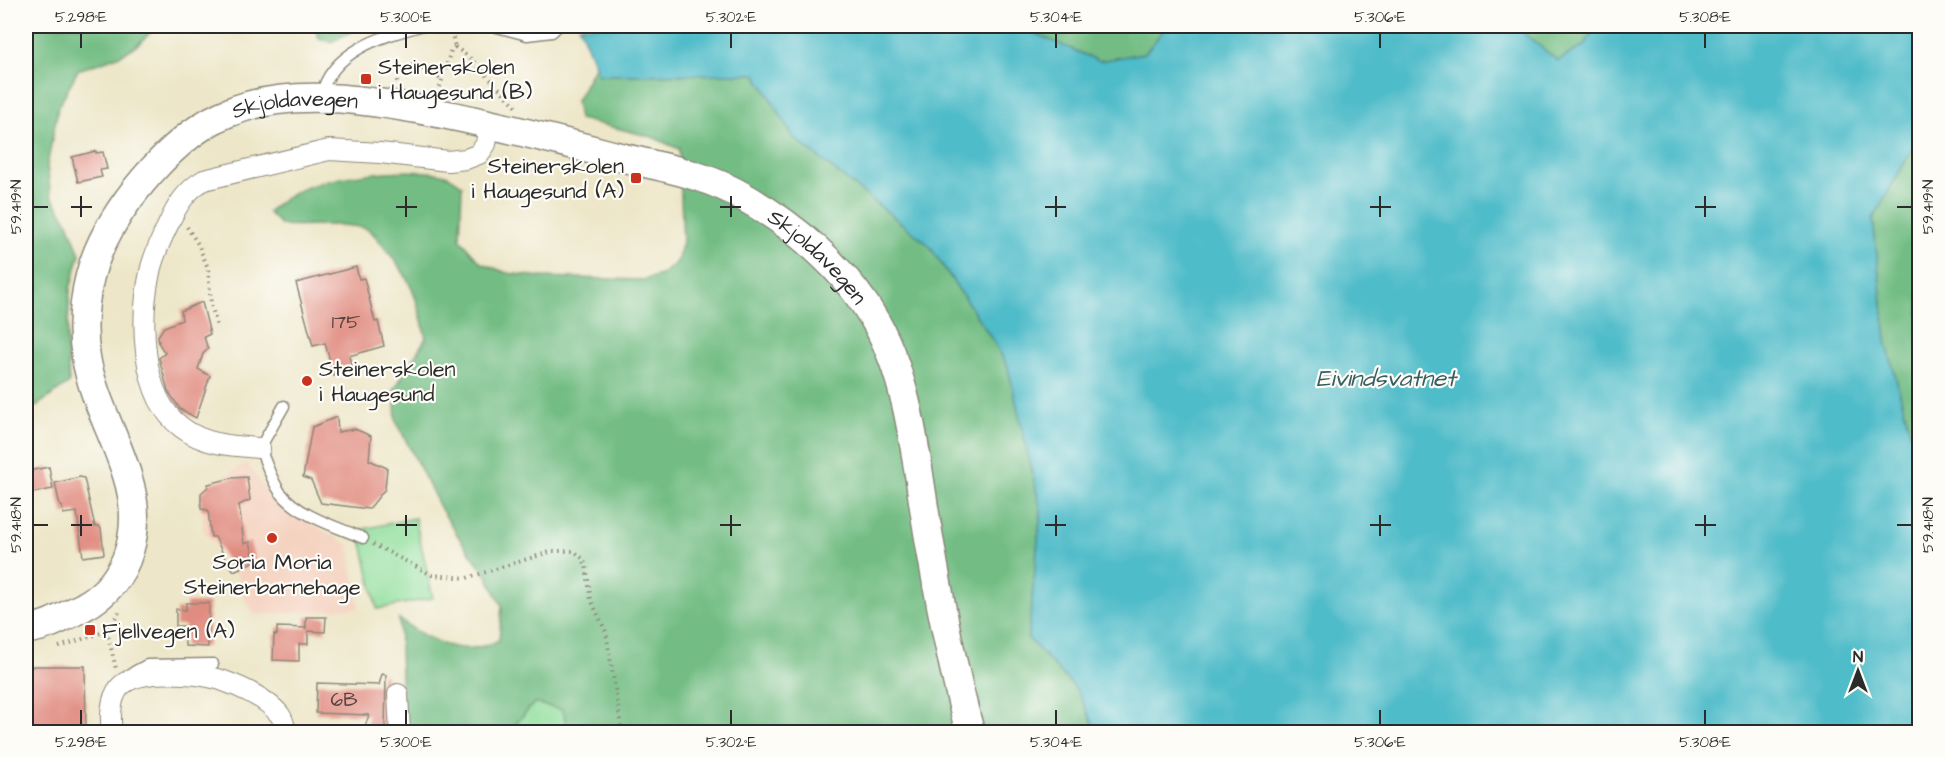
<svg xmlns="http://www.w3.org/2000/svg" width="1945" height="758" font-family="'Architects Daughter',sans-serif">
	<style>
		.built { fill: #f5d3c1 }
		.green { fill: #8fde9c; stroke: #5d8464; stroke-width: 1.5 }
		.forest { fill: #73bd84; stroke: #4f7458; stroke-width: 1.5 }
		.water { fill: #4fbcc9; stroke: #3d747a; stroke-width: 1.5 }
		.building { fill: #e18c81 }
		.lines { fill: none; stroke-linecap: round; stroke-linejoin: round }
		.lane-casing { stroke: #8c887a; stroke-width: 13 }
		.street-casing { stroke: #8c887a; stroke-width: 22 }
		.secondary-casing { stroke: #8c887a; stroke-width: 31 }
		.path { stroke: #8c887a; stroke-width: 4; stroke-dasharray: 1.5 4.5; stroke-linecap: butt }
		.lane { stroke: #fff; stroke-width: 10 }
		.street { stroke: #fff; stroke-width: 20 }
		.secondary { stroke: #fff; stroke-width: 28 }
		.ticks { fill: none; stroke: #2b2b2b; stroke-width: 2 }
		.poi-dot { fill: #c8321e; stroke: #fdfcf7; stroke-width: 2 }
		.labels { text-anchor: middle; stroke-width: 4.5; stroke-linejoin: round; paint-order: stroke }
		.number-label { font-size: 20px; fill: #584340 }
		.poi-label { font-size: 22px; fill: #2b2b2b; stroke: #fdfcf7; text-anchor: start }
		.street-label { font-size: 22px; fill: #2b2b2b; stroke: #fdfcf7 }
		.water-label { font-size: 24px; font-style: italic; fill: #385e62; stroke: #fdfcf7 }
		.neatline { fill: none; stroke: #2b2b2b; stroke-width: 2 }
		.ticks-label { font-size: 15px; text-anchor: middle; fill: #2b2b2b }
	</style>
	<rect width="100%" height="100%" fill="#fdfcf7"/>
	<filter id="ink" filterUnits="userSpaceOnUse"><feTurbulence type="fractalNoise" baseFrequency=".0167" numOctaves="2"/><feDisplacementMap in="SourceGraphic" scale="12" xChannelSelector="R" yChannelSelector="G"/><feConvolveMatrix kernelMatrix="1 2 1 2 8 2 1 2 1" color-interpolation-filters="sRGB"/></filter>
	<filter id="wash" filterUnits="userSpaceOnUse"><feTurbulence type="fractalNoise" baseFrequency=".008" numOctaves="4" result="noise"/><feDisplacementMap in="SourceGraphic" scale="24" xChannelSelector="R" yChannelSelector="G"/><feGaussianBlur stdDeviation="1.35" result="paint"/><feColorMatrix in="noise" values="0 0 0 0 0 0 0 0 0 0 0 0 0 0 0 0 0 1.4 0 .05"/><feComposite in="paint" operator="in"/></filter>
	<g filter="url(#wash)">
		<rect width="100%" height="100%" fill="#ede6c8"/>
		<!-- built -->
		<path class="built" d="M247,463L274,503L349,545L359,608L256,615L243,598L236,572L203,530V487Z"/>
		<!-- green -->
		<path class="green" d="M415,518L433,598L377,609L359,530Z
			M534,703L563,710L568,732H509Z"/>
		<!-- forest -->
		<path class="forest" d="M26,26H155C135,55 109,59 78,70L58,108L47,166L51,196L67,220L80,254L70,289L67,342L69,383L35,407L26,408Z
			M314,26H363L331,42L319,38Z
			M1026,26H1167L1145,53L1099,61L1029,31Z
			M1515,26H1596L1585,45L1558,61Z
			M595,66L599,75L756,74L794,138L929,245L992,339L1008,367L1041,511L1028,638L1077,690L1097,732H568L563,710L534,703L509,732H403L399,619C429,641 463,660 499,640L502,606L486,574L460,539L441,509L396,421L394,390L426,338C418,299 411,277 384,247C380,242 374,233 369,230C353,221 301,227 281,225L268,212C275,206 282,200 290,195C324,175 403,167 442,174C449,175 456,181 462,185L460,239L481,263L507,273L541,277L643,280L661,275L677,262L683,242L679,149L652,137L579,119L576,101Z
			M1919,137V466L1886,341L1873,219Z"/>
		<!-- water -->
		<path class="water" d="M579,26H1026L1029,31L1099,61L1145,53L1167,26H1515L1558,61L1585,45L1596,26H1919V137L1873,219L1886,341L1919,466V732H1097L1077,690L1028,638L1041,511L1008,367L992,339L929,245L794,138L756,74L599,75Z"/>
		<g id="blocks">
			<!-- building -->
			<path class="building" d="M96,151V153L103,152L107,169L100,170L102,177L78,182L72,157Z
				M356,267L359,279L364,278L375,322L378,321L384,346L349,356L353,371L334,376L325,343L313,346L296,283Z
				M202,302L210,334L204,337L208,349L203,354L198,369L210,376L196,418L180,409L168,391L159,358L165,353L159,344L158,336L164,327L182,320L181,311Z
				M337,417L338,432L355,429L371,436L369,460L387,468L385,489L369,509L321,503L311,480L303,477L312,427Z
				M49,467L53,489L32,493L28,471Z
				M80,477L84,478L95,527L99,526L101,529L104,554L83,557L77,512L63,514L62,506H60L55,483Z
				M247,477L250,500L239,505L244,544L250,542L255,561L234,571L226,560L215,537H211L208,510L201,509V493L208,487V484L232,478Z
				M186,603H209L208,647L185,646V626H176V609L186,610Z
				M306,617H326L325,632L308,631V644H299V661L273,660L274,634L277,635V627L306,628Z
				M33,666H85L86,732H26V672Z
				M382,674L386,675L385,732H363L369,715L316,713L317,683L379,685Z"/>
		</g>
	</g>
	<g filter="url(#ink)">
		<use href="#blocks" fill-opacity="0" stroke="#8c887a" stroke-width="1.5"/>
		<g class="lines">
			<defs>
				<path id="lane" d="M493,26L527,35L552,32L558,26
					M321,96C331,51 381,37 420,26
					M284,406L260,448C266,463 271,479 280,492C299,516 335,526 363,538
					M134,672L147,665L213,664"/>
				<path id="street" d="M260,448C232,446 204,445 181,427C140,396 140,318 150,272C153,256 161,240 168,225C176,207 186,190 204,180L329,150L380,153L448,161L466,159L479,154L486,144L489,123
					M398,694L400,732
					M112,732C110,719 110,699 119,688C136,667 198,673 221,680C241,687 267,699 280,715C283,719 285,727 286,732"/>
				<g id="secondary">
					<path id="s1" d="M26,629C46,628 65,616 83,607C132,581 143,525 127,475C115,435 93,399 86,357C80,324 85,283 98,252C120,200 177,132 230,112C292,87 369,100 433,112C495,124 555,140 616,156C656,166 697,172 735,192C791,222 846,268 877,324C908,381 915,450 925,514C937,588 950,660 970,732"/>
				</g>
			</defs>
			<!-- lane casing -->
			<use href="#lane" class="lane-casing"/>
			<!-- street casing -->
			<use href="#street" class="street-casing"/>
			<!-- secondary casing -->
			<use href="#secondary" class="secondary-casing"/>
			<!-- path -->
			<path class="path" d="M454,26L452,34L455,47
				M455,47L469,57L517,107
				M397,82C402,51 427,71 442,80
				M440,87L451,50L455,47
				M187,227L198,244L208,268L211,304L217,326
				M373,544L432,575L467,578L553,551H574L582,558L586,565L591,600L606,632L622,732
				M107,631L116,669
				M59,647L107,631L119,612"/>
			<!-- lane -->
			<use href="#lane" class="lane"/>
			<!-- street -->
			<use href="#street" class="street"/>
			<!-- secondary -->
			<use href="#secondary" class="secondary"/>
		</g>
	</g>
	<!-- ticks -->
	<path class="ticks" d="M81,33V48M406,33V48M731,33V48M1056,33V48M1380,33V48M1705,33V48M81,196V217M406,196V217M731,196V217M1056,196V217M1380,196V217M1705,196V217M33,207H48M71,207H92M396,207H417M720,207H741M1045,207H1066M1370,207H1391M1695,207H1716M1897,207H1912M81,515V536M406,515V536M731,515V536M1056,515V536M1380,515V536M1705,515V536M33,525H48M71,525H92M396,525H417M720,525H741M1045,525H1066M1370,525H1391M1695,525H1716M1897,525H1912M81,710V725M406,710V725M731,710V725M1056,710V725M1380,710V725M1705,710V725"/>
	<!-- markers -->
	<g class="poi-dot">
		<rect x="360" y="73" width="12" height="12" rx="3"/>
		<rect x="630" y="172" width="12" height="12" rx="3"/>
		<circle cx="307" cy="381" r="6"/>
		<circle cx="272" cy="538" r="6"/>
		<rect x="84" y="624" width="12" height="12" rx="3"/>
	</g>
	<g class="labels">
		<!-- number labels -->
		<g class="number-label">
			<text x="346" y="328">175</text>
			<text x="344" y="706">6B</text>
		</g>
		<!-- poi labels -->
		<g class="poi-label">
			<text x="378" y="74">Steinerskolen<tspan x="378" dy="25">i Haugesund (B)</tspan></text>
			<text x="624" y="173" text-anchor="end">Steinerskolen<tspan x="624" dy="25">i Haugesund (A)</tspan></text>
			<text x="319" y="376">Steinerskolen<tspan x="319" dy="25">i Haugesund</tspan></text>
			<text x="272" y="569" text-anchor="middle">Soria Moria<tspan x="272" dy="25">Steinerbarnehage</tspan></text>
			<text x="102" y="638">Fjellvegen (A)</text>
		</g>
		<!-- street labels -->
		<g class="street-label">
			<text dy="8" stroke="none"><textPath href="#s1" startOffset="708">Skjoldavegen</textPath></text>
			<text dy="8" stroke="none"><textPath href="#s1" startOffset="1266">Skjoldavegen</textPath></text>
		</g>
		<!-- water labels -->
		<g class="water-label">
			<text x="1386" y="386">Eivindsvatnet</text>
		</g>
	</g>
	<!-- margin -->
	<rect width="1945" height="758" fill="none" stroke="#fdfcf7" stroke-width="66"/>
	<!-- north arrow -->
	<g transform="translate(1858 671)" stroke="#fdfcf7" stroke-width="4.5" paint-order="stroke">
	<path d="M0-4.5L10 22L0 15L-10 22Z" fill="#2b2b2b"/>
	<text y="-9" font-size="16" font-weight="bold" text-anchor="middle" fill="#2b2b2b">N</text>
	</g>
	<rect x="33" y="33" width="1879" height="692" class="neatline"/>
	<g class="ticks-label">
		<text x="81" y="22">5.298°E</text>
		<text x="406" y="22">5.300°E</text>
		<text x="731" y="22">5.302°E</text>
		<text x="1056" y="22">5.304°E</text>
		<text x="1380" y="22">5.306°E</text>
		<text x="1705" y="22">5.308°E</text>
		<text transform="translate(16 207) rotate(-90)" y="5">59.419°N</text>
		<text transform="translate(1928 207) rotate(-90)" y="5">59.419°N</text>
		<text transform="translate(16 525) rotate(-90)" y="5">59.418°N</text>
		<text transform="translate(1928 525) rotate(-90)" y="5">59.418°N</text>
		<text x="81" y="747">5.298°E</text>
		<text x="406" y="747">5.300°E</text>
		<text x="731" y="747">5.302°E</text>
		<text x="1056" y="747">5.304°E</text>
		<text x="1380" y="747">5.306°E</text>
		<text x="1705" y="747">5.308°E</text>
	</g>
</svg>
